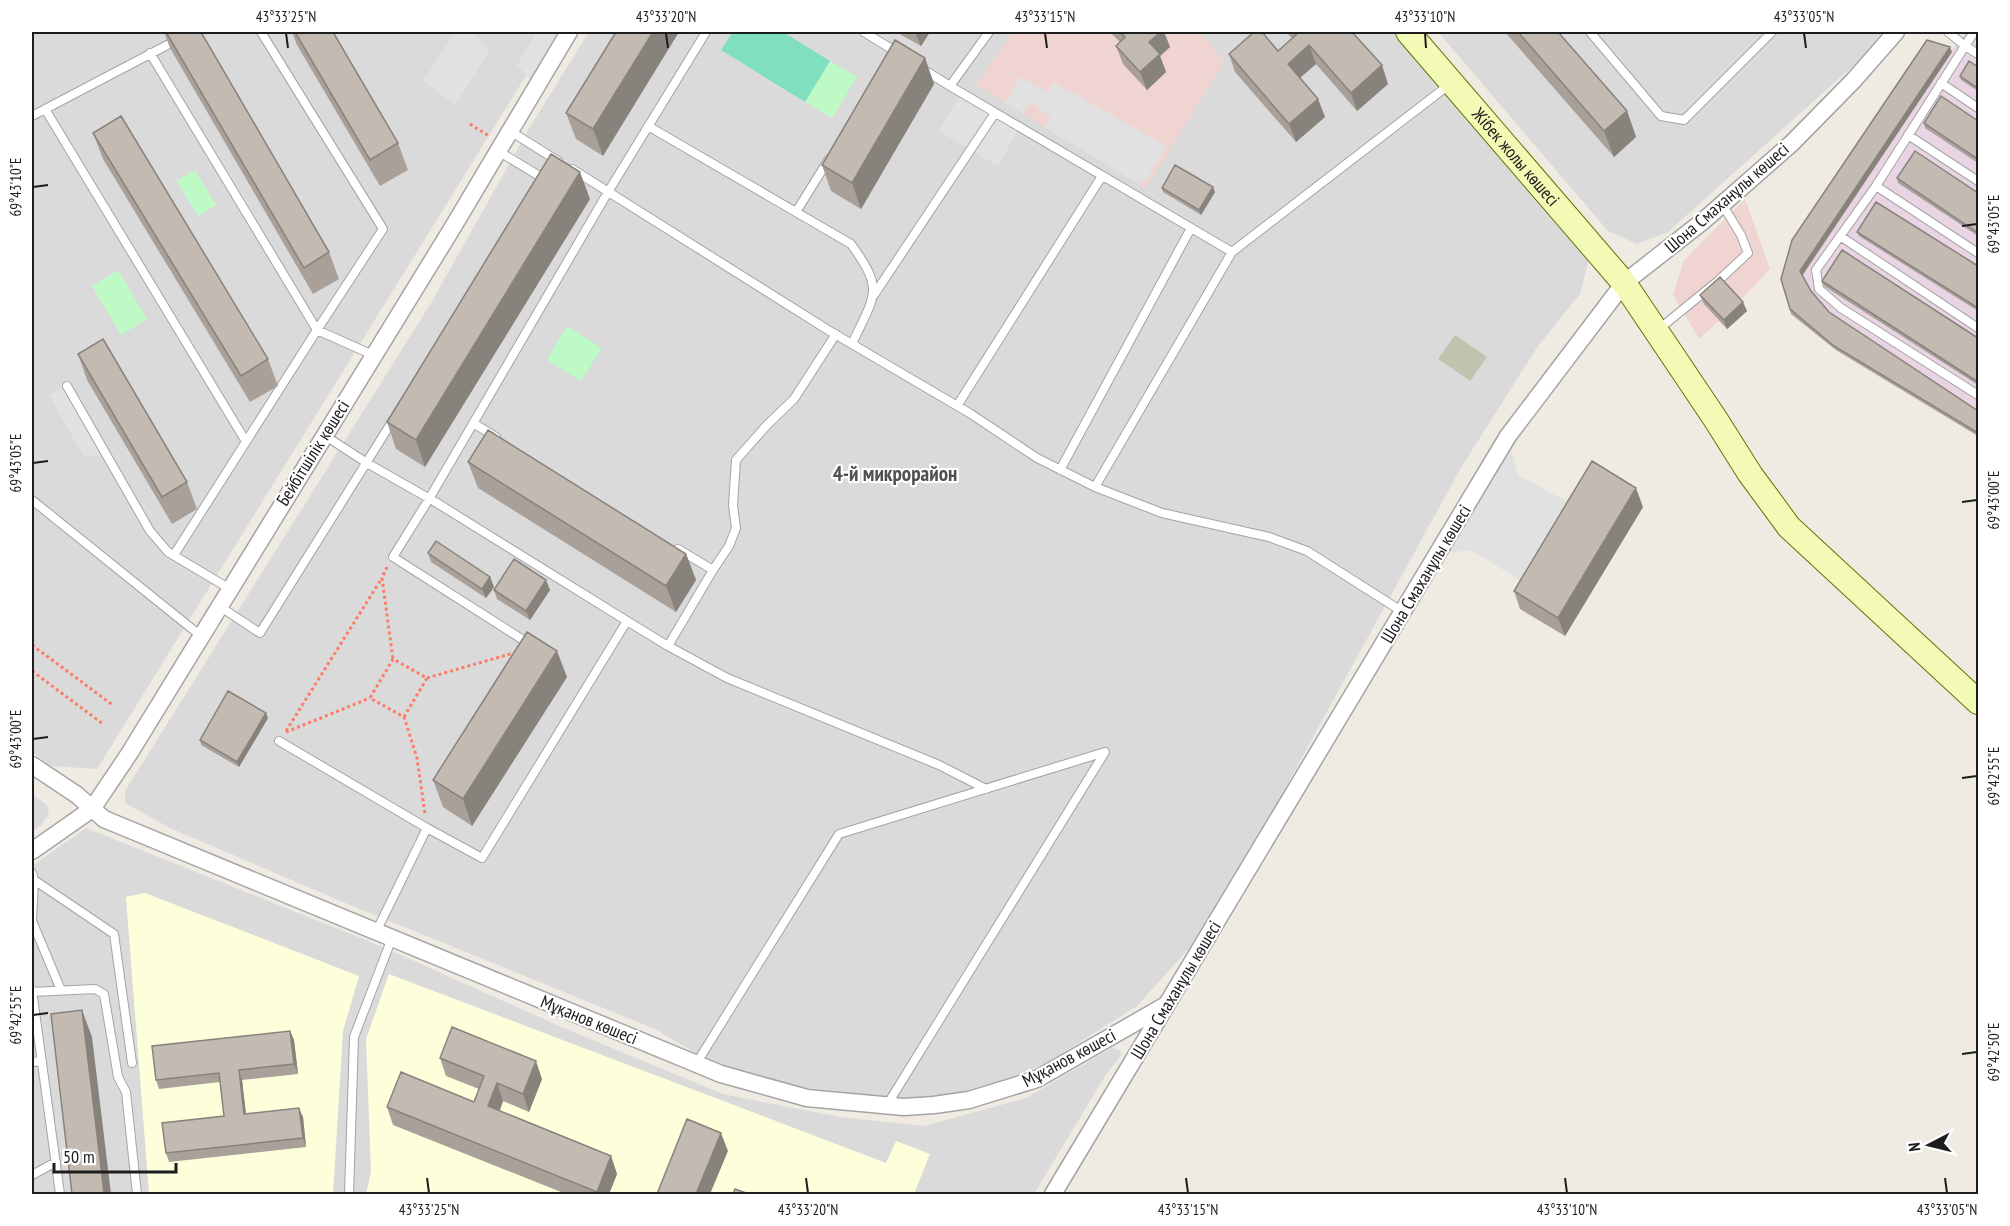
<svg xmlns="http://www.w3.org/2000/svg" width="2010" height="1226" font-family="'PT Sans Narrow',sans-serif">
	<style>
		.residential { fill: #dbdada }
		.commercial { fill: #f0d4d1 }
		.industrial { fill: #e8d4e3 }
		.education { fill: #fdffdb }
		.construction { fill: #c2c3ae }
		.park { fill: #befac6 }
		.pitch { fill: #7fdfbf }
		.parking { fill: #e1e1e1 }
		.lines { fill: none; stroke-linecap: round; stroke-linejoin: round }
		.service-casing { stroke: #a4a4a4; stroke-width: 10 }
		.minor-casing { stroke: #a4a4a4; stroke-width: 19 }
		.secondary-casing { stroke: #637503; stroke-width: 26 }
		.path { stroke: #fc7d66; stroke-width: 3; stroke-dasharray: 3 3; stroke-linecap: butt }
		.service { stroke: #fff; stroke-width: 8 }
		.minor { stroke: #fff; stroke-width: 16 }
		.secondary { stroke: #f3fab5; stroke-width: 24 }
		.wall { fill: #a8a099 }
		.shaded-wall { fill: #88827d }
		.building { fill: #c3bab2; stroke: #88827d; stroke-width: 1.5 }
		.ticks { fill: none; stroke: #1d1d1d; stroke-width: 2 }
		.labels { text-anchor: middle; stroke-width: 4.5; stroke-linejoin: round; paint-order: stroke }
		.street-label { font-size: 18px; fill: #1d1d1d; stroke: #fff }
		.quarter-label { font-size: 21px; font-weight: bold; fill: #505050; stroke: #fff }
		.neatline { fill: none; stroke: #1d1d1d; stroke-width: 2 }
		.ticks-label { font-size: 15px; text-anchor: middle; fill: #1d1d1d }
	</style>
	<rect width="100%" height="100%" fill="#efebe3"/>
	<!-- residential -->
	<path class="residential" d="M32,32H553L97,769L51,766L32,752Z
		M589,32H1399L1589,259L1580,294L1538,346L1462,466L1250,852L1191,946L1137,1006L1045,1064L997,1082L949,1096L903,1098L807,1088L714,1064L655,1029L338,900L170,828L125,803V791L431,303L531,125Z
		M1438,32H1882L1864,56L1668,232L1637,244L1608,231Z
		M32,794L47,805L49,814L41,825L32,832Z
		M86,828L383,947L566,1029L723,1094L840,1117L924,1126L1026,1098L1112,1048L1121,1051V1055L1105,1076L1034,1194H32V866Z"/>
	<!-- commercial -->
	<path class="commercial" d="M1013,32H1200L1224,62L1146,188L976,85Z
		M1745,199L1770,269L1739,302L1747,311L1727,329L1719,321L1699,339L1673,295L1684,260Z"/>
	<!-- industrial -->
	<path class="industrial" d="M1965,32H1978V436L1836,350L1791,314L1783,283Z"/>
	<!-- education -->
	<path class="education" d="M145,893L359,976L343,1031L333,1194H149L126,897Z
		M389,974L886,1163L896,1141L930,1154L914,1194H366L371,1172L366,1039Z"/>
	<!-- construction -->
	<path class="construction" d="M1455,335L1487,357L1470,381L1438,359Z"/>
	<!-- park -->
	<path class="park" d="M830,61L857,77L832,118L805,102Z
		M195,170L216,205L198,216L177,181Z
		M118,270L147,319L121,335L92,286Z
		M567,326L602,348L581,381L547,360Z"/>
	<!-- pitch -->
	<path class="pitch" d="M733,32H783L830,61L805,102L721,50Z"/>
	<!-- parking -->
	<path class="parking" d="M455,32H472L490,51L455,105L423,81Z
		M537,32H569L536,86L517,65Z
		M1020,77L1048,92L1054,82L1166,146L1146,181L1142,180L1140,185L1045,127L1051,117L1031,102L1023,113L1005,103Z
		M961,93L1020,127L998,166L939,131Z
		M67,386L106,455L84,457L49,395Z
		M1508,436L1518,475L1581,509L1533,588L1471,550L1437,554Z"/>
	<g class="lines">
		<defs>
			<path id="service" d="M864,32L898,53
				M1590,32L1661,116L1684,120L1772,32
				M1948,32L1965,46L1876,186L1816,270L1819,289L1841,308L1978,395
				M1974,32L1965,46L1978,54
				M150,53L317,330L383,229L261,32
				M921,68L950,86L989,32
				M1941,83L1978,108
				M950,86L1232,252L1095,487
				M45,109L245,440
				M32,116L192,32
				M648,126L851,244C885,291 875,294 852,344
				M510,131L558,161
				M1908,135L1978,181
				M498,151L546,180
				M572,169L828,330L971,414L1037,458L1095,487L1162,513L1269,537L1307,551L1403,612
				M1876,186L1978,253
				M796,212L829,159
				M1840,236L1978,328
				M1232,252L1450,84
				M874,295L995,113
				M1659,329L1718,281L1748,253L1741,235L1722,204
				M67,386L150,531L168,552L230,589
				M957,406L1102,176
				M473,423L496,437
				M324,435L367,463L437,503L627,621L482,858L427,828L376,932
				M1060,470L1191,228
				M32,500L201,636
				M174,555L317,330L373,355
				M713,570L729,546L736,528L733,505L736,460L767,425L794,399L836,334
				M219,606L260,633L393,420
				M627,621L668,646L713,570L678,549
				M531,645L393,557L429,499L608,192L706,32
				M668,646L727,678L939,765L986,789
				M279,741L427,828
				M32,873L34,880L114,934L132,1063
				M34,880L32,921L61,990
				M32,990L60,1194
				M32,992L95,989L104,994L118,1077L126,1092L137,1194
				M32,1062L42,1061
				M696,1064L839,834L1105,752L887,1105
				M32,1175L56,1162
				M349,1194L354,1037L392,938"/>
			<path id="minor" d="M32,765L77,795L104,819L721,1074L807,1098L904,1107L934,1105L969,1100L1037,1079L1166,1005
				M32,851L92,809L129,754L453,227L569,32
				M1053,1194L1508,436L1624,283L1702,222L1792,143L1853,81L1896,32"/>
			<g id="secondary">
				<path id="s1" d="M1408,32L1624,283L1716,420L1750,474L1789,527L1978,702"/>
			</g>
		</defs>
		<!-- service casing -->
		<use href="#service" class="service-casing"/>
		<!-- minor casing -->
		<use href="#minor" class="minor-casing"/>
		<!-- secondary casing -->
		<use href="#secondary" class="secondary-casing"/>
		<!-- path -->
		<path class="path" d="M470,124L489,136
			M387,567L382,578L393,659
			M32,645L114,706
			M32,671L103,724
			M427,678L517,652
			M404,717L427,678L393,659L370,698L404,717L417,758L425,814
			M286,731L382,578
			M286,732L370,698"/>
		<!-- service -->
		<use href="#service" class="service"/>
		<!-- minor -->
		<use href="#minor" class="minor"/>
		<!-- secondary -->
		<use href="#secondary" class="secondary"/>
	</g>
	<!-- wall -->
	<path class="wall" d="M164,32H201L329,252L339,279L313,294L170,48Z
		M292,32H333L398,143L408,170L380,186L297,45Z
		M616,32L603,156L576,139L566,113Z
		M896,32H930L921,46Z
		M1110,32H1164L1170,47L1160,56L1166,72L1147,90L1123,64L1116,46L1120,42Z
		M1286,32H1352L1388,84L1357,111L1316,64L1300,78L1318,99L1325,117L1296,142L1235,72L1229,54L1278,51L1292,38Z
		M1505,32H1558L1627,111L1636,137L1614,157Z
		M1952,52L1803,275L1811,291L1829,312L1978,411V436L1836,350L1791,314L1781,279Z
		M925,58L934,84L861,209L831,191L822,165Z
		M1978,67V91L1961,80L1960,76Z
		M1978,121V163L1925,128L1924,123Z
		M93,133L268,359L278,386L250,402L103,159Z
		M1897,178L1978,193V236L1898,183Z
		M1162,188L1215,192L1201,215L1163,192Z
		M590,199L425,467L396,449L387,422Z
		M1857,232L1978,266V311L1859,236Z
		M1822,281L1978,338V385L1824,286Z
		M1700,295L1747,311L1727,329L1704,304Z
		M78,354L187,482L197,509L172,524L87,380Z
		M468,462L686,554L696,580L676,612L478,488Z
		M1643,507L1565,636L1520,609L1514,591Z
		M428,553L490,577L494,587L486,598L431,562Z
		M494,590H550L530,620L497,599Z
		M567,677L472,826L443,807L433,780Z
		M268,718L239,767L201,745L200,740Z
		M290,1031L294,1040L298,1074L242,1080L246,1114L303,1117L306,1147L169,1162L166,1153L224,1116L220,1082L159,1089L156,1080Z
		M440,1058L542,1079L529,1112L503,1101L500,1111L611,1156L617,1174L609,1194H566L393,1125L387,1107L474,1102L479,1089L446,1076Z"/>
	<!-- shaded-wall -->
	<path class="shaded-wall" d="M653,32H679L603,156L593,129Z
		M915,32H930L921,46Z
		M1161,32H1164L1170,47L1160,56L1166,72L1147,90L1140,72L1149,42Z
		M1309,45L1316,64L1295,82L1288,64Z
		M1950,47L1952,52L1802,275L1800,271Z
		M925,58L934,84L861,209L852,183Z
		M1382,65L1388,84L1357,111L1351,93Z
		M1318,99L1325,117L1296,142L1289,124Z
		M1627,111L1636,137L1614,157L1604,131Z
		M580,172L590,199L425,467L416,440Z
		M1213,187L1215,192L1201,215L1199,210Z
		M1743,302L1747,311L1727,329L1724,320Z
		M1636,488L1643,507L1565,636L1558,618Z
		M686,554L696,580L676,612L666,586Z
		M490,577L494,587L486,598L482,589Z
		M546,580L550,590L530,620L526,611Z
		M557,651L567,677L472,826L463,799Z
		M266,713L268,718L239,767L237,762Z
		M82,1010L92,1037L111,1194H105L104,1193Z
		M290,1031L294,1040L298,1074L294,1064Z
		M536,1061L542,1079L529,1112L523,1094Z
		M239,1070L242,1080L247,1123L244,1114Z
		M497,1083L503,1101L494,1124L488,1106Z
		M299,1108L303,1117L306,1147L303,1138Z
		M721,1133L728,1151L710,1194H696Z
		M611,1156L617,1174L609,1194H598L597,1192Z"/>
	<!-- building -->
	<path class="building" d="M166,32H201L329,252L304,268Z
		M295,32H333L398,143L370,160Z
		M616,32H653L593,129L566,113Z
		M1120,32H1161L1149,42L1160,54L1140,72L1116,46L1125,37Z
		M1254,32H1262L1278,51L1297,34L1295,32H1352L1382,65L1351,93L1309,45L1288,64L1318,99L1289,124L1229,54Z
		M1518,32H1558L1627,111L1604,131Z
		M895,40L925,58L852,183L822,165Z
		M1927,40L1950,47L1800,271L1811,291L1829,312L1978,411V433L1834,346L1790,309L1781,279L1792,240Z
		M1969,61L1978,67V88L1960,76Z
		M1941,96L1978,121V159L1924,123Z
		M121,116L268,359L241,376L93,133Z
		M1915,151L1978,193V233L1897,178Z
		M551,154L580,172L416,440L387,422Z
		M1175,165L1213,187L1199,210L1162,188Z
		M1876,202L1978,266V308L1857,232Z
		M1842,250L1978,338V382L1822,281Z
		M1720,277L1743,302L1724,320L1700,295Z
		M103,339L187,482L162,497L78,354Z
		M488,430L686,554L666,586L468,462Z
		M1592,461L1636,488L1558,618L1514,591Z
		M436,541L490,577L482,589L428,553Z
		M514,559L546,580L526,611L494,590Z
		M527,632L557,651L463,799L433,780Z
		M228,691L266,713L237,762L200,740Z
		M82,1010L104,1193L90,1194H72L51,1014Z
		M452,1027L536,1061L523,1094L497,1083L488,1106L611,1156L597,1192L387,1107L401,1072L474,1102L484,1076L440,1058Z
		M290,1031L294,1064L239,1070L244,1114L299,1108L303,1138L166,1153L162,1123L224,1116L219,1073L156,1080L152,1046Z
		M687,1119L721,1133L696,1194H657Z
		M735,1189L749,1194H733Z"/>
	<!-- ticks -->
	<path class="ticks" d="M286,33L288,48M666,33L668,48M1045,33L1047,48M1425,33L1426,48M1804,33L1806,48M33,187L48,185M1962,226L1977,224M33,463L48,461M1962,502L1977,500M33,739L48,737M1962,778L1977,776M33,1015L48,1013M1962,1054L1977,1052M427,1178L429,1193M806,1178L808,1193M1186,1178L1188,1193M1565,1178L1567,1193M1945,1178L1947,1193"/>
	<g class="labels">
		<!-- street labels -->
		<g class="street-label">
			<text dy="6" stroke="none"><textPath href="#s1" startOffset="165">Жібек жолы көшесі</textPath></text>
			<text transform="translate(1727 198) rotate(-41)" y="6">Шона Смаханұлы көшесі</text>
			<text transform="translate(313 453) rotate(-58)" y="6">Бейбітшілік көшесі</text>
			<text transform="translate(1426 574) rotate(-59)" y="6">Шона Смаханұлы көшесі</text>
			<text transform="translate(1176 990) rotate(-59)" y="6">Шона Смаханұлы көшесі</text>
			<text transform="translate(589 1020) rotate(22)" y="6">Мұқанов көшесі</text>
			<text transform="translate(1069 1058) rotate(-28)" y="6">Мұқанов көшесі</text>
		</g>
		<!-- quarter labels -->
		<g class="quarter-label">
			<text x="895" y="481">4-й микрорайон</text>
		</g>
	</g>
	<!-- border -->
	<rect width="2010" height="1226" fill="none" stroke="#ffffff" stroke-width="66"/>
	<!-- north arrow -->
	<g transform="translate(1929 1145) rotate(263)" stroke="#ffffff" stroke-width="4.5" paint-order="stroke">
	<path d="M0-4.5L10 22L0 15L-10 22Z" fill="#1d1d1d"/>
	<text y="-9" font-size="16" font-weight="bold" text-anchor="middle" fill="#1d1d1d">N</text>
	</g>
	<!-- scale -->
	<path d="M54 1163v9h122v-9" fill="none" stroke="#1d1d1d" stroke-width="3"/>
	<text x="63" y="1163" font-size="18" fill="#1d1d1d" stroke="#ffffff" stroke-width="4.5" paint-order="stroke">50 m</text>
	<rect x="33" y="33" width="1944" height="1160" class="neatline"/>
	<g class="ticks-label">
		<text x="286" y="22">43°33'25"N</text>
		<text x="666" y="22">43°33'20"N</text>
		<text x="1045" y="22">43°33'15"N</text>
		<text x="1425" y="22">43°33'10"N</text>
		<text x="1804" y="22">43°33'05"N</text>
		<text transform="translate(16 187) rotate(-90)" y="5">69°43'10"E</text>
		<text transform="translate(1994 224) rotate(-90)" y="5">69°43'05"E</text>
		<text transform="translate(16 463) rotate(-90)" y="5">69°43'05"E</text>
		<text transform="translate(1994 500) rotate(-90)" y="5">69°43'00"E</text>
		<text transform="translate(16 739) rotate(-90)" y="5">69°43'00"E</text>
		<text transform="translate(1994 776) rotate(-90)" y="5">69°42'55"E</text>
		<text transform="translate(16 1015) rotate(-90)" y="5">69°42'55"E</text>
		<text transform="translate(1994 1052) rotate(-90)" y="5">69°42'50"E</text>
		<text x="429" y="1215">43°33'25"N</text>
		<text x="808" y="1215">43°33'20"N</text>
		<text x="1188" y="1215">43°33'15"N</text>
		<text x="1567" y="1215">43°33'10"N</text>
		<text x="1947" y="1215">43°33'05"N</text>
	</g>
</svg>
